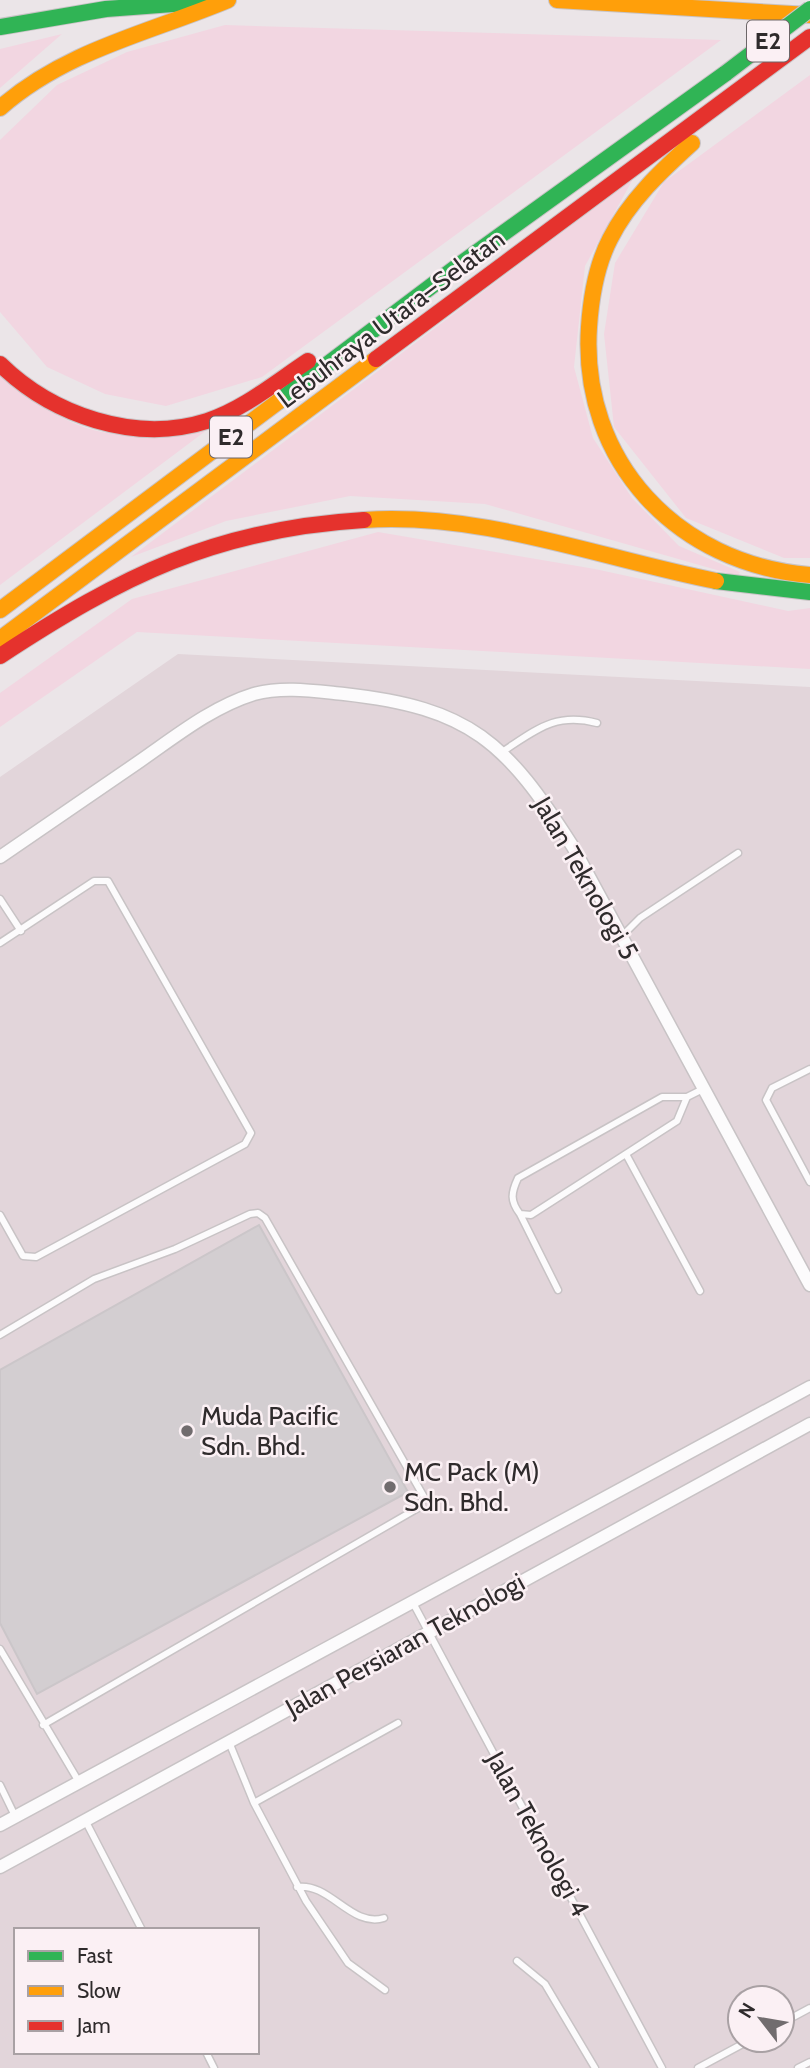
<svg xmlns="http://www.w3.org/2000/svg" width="810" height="2068" font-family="Cabin,sans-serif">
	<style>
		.built { fill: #e2d5da; fill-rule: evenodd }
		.green { fill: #f2d6e1 }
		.building { fill: #d3ced1; stroke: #cbc6c9; stroke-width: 2 }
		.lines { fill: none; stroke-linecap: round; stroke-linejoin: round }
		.lane-casing { stroke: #c8c3c5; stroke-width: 9 }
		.street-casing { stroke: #c8c3c5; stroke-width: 15 }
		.fast-casing { stroke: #c8c3c5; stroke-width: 18 }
		.slow-casing { stroke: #c8c3c5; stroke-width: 18 }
		.jam-casing { stroke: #c8c3c5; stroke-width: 18 }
		.lane { stroke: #fcfbfc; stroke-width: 6 }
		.street { stroke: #fcfbfc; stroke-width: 12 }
		.fast { stroke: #30b455; stroke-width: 16 }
		.slow { stroke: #ff9f0a; stroke-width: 16 }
		.jam { stroke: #e5322d; stroke-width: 16 }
		.fast-bridge-casing { stroke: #c8c3c5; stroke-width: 18; stroke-linecap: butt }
		.fast-bridge { stroke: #30b455; stroke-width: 16 }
		.poi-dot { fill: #716c6e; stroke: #fbf0f4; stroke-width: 2.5 }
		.labels { text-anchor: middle; stroke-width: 5; stroke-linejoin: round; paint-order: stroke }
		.shield { fill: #fbf0f4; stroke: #6c6668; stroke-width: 2 }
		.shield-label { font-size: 24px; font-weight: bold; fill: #2f2b2c }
		.street-label { font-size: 26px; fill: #2f2b2c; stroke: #fbf0f4 }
		.poi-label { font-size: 26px; fill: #2f2b2c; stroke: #fbf0f4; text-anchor: start }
	</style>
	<rect width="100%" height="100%" fill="#ebe5e8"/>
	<!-- built -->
	<path class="built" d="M178,654L810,687V2068H0V777ZM16,1930H257V2052H16ZM740,1998H782V2040H740Z"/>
	<!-- green -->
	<path class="green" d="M225,25L721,40L262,377L166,406L105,394L47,367L0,312V140L57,85L127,52Z
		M62,34L0,88V49Z
		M810,75V558H784L686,518L614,427L604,334L615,263L664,182Z
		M633,179L585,266L574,367L593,438L632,498L679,546L740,572L738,576L485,504L350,496L226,521L131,557Z
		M0,364C13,378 27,396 43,406C102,446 145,436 211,427L0,585Z
		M378,532L595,569L788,611L810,608V669L137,632L0,727V693L132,599Z"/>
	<!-- building -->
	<path class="building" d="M259,1225L408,1492L37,1694L0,1623V1370Z"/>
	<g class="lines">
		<defs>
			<path id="lane" d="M502,752C536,730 555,712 597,723
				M0,899L21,931
				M621,937L640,918L738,853
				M0,943L94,881H108L251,1133L245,1144L36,1257L23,1256L0,1215
				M810,1069L772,1088L766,1100L810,1182
				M687,1097L677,1121L531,1215L520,1214C510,1201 511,1193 518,1178L662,1097H687L703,1089
				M627,1156L700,1291
				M520,1214L558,1290
				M0,1335L94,1279L175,1249L250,1214L258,1213L265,1218L424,1497L418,1508L43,1725
				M412,1601L662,2068
				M0,1649L79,1782
				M229,1742L254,1803L306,1901L348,1963L385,1990
				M0,1785L15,1816
				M254,1803L398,1723
				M85,1820L142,1930
				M297,1887C330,1882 351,1928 384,1918
				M517,1961L545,1984L595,2068
				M782,2023L810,2008
				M206,2052L214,2068
				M698,2068L750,2040
				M798,2068L810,2062"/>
			<path id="street" d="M0,857C47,825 93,793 140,761C176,736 212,707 254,694C283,686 314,691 344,694C471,708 506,742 573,847L810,1285
				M0,1825L810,1387
				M0,1867L810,1424"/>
			<path id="fast" d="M0,27L106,9L213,1
				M279,401L462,263L726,73
				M716,581L810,592"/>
			<path id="slow" d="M557,0L810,15
				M0,108C66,50 149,33 228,0
				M692,143C661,171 629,201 610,239C596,266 591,297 589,327C580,462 678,564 810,575
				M364,520C484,512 599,558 716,581
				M0,610L279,401
				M0,639L376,359"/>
			<path id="jam" d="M376,359L810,37
				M0,364C52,415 135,444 207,421C244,409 276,382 308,361
				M0,656C122,576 215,529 364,520"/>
		</defs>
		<!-- lane casing -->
		<use href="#lane" class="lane-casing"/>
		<!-- street casing -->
		<use href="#street" class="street-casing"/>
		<!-- fast casing -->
		<use href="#fast" class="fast-casing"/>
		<!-- slow casing -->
		<use href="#slow" class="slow-casing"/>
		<!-- jam casing -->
		<use href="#jam" class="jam-casing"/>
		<!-- lane -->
		<use href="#lane" class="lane"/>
		<!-- street -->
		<use href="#street" class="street"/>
		<!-- fast -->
		<use href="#fast" class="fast"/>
		<!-- slow -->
		<use href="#slow" class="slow"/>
		<!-- jam -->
		<use href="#jam" class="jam"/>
		<defs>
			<path id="fast-bridge" d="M726,73L810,9"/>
		</defs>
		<!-- fast-bridge casing -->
		<use href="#fast-bridge" class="fast-bridge-casing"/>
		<!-- fast-bridge -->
		<use href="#fast-bridge" class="fast-bridge"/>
	</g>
	<!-- markers -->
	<g class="poi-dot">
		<circle cx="187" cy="1431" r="7"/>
		<circle cx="390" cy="1487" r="7"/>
	</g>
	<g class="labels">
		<!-- shield labels -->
		<g class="shield">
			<rect x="747" y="20.5" width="42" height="41" rx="5"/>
			<rect x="210" y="416.5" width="42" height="41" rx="5"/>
		</g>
		<g class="shield-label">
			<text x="768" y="49">E2</text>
			<text x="231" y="445">E2</text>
		</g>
		<!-- street labels -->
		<g class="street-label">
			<text transform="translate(391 319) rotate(-37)" y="9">Lebuhraya Utara–Selatan</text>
			<text transform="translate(586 878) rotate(60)" y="9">Jalan Teknologi 5</text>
			<text transform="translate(405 1645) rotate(-29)" y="9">Jalan Persiaran Teknologi</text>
			<text transform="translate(538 1834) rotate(61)" y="9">Jalan Teknologi 4</text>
		</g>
		<!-- poi labels -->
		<g class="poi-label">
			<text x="201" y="1425">Muda Pacific<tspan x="201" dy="30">Sdn. Bhd.</tspan></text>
			<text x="404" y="1481">MC Pack (M)<tspan x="404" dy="30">Sdn. Bhd.</tspan></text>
		</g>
	</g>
	<!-- legend -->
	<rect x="14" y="1928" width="245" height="126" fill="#fbf0f4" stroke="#a9a1a4" stroke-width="2"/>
	<rect x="28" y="1951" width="35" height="10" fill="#30b455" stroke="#a9a1a4" stroke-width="2"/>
	<text x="77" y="1963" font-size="21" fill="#2f2b2c">Fast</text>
	<rect x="28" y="1986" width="35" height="10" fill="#ff9f0a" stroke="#a9a1a4" stroke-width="2"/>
	<text x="77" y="1998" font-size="21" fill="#2f2b2c">Slow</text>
	<rect x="28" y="2021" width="35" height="10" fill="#e5322d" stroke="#a9a1a4" stroke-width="2"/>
	<text x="77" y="2033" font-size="21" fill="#2f2b2c">Jam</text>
	<!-- north arrow -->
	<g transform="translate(761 2019) rotate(301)"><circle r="33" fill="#fbf0f4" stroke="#a9a1a4" stroke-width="2"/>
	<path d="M0-5L12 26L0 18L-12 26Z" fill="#716c6e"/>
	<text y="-10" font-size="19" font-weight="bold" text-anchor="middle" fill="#2f2b2c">N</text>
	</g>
</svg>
